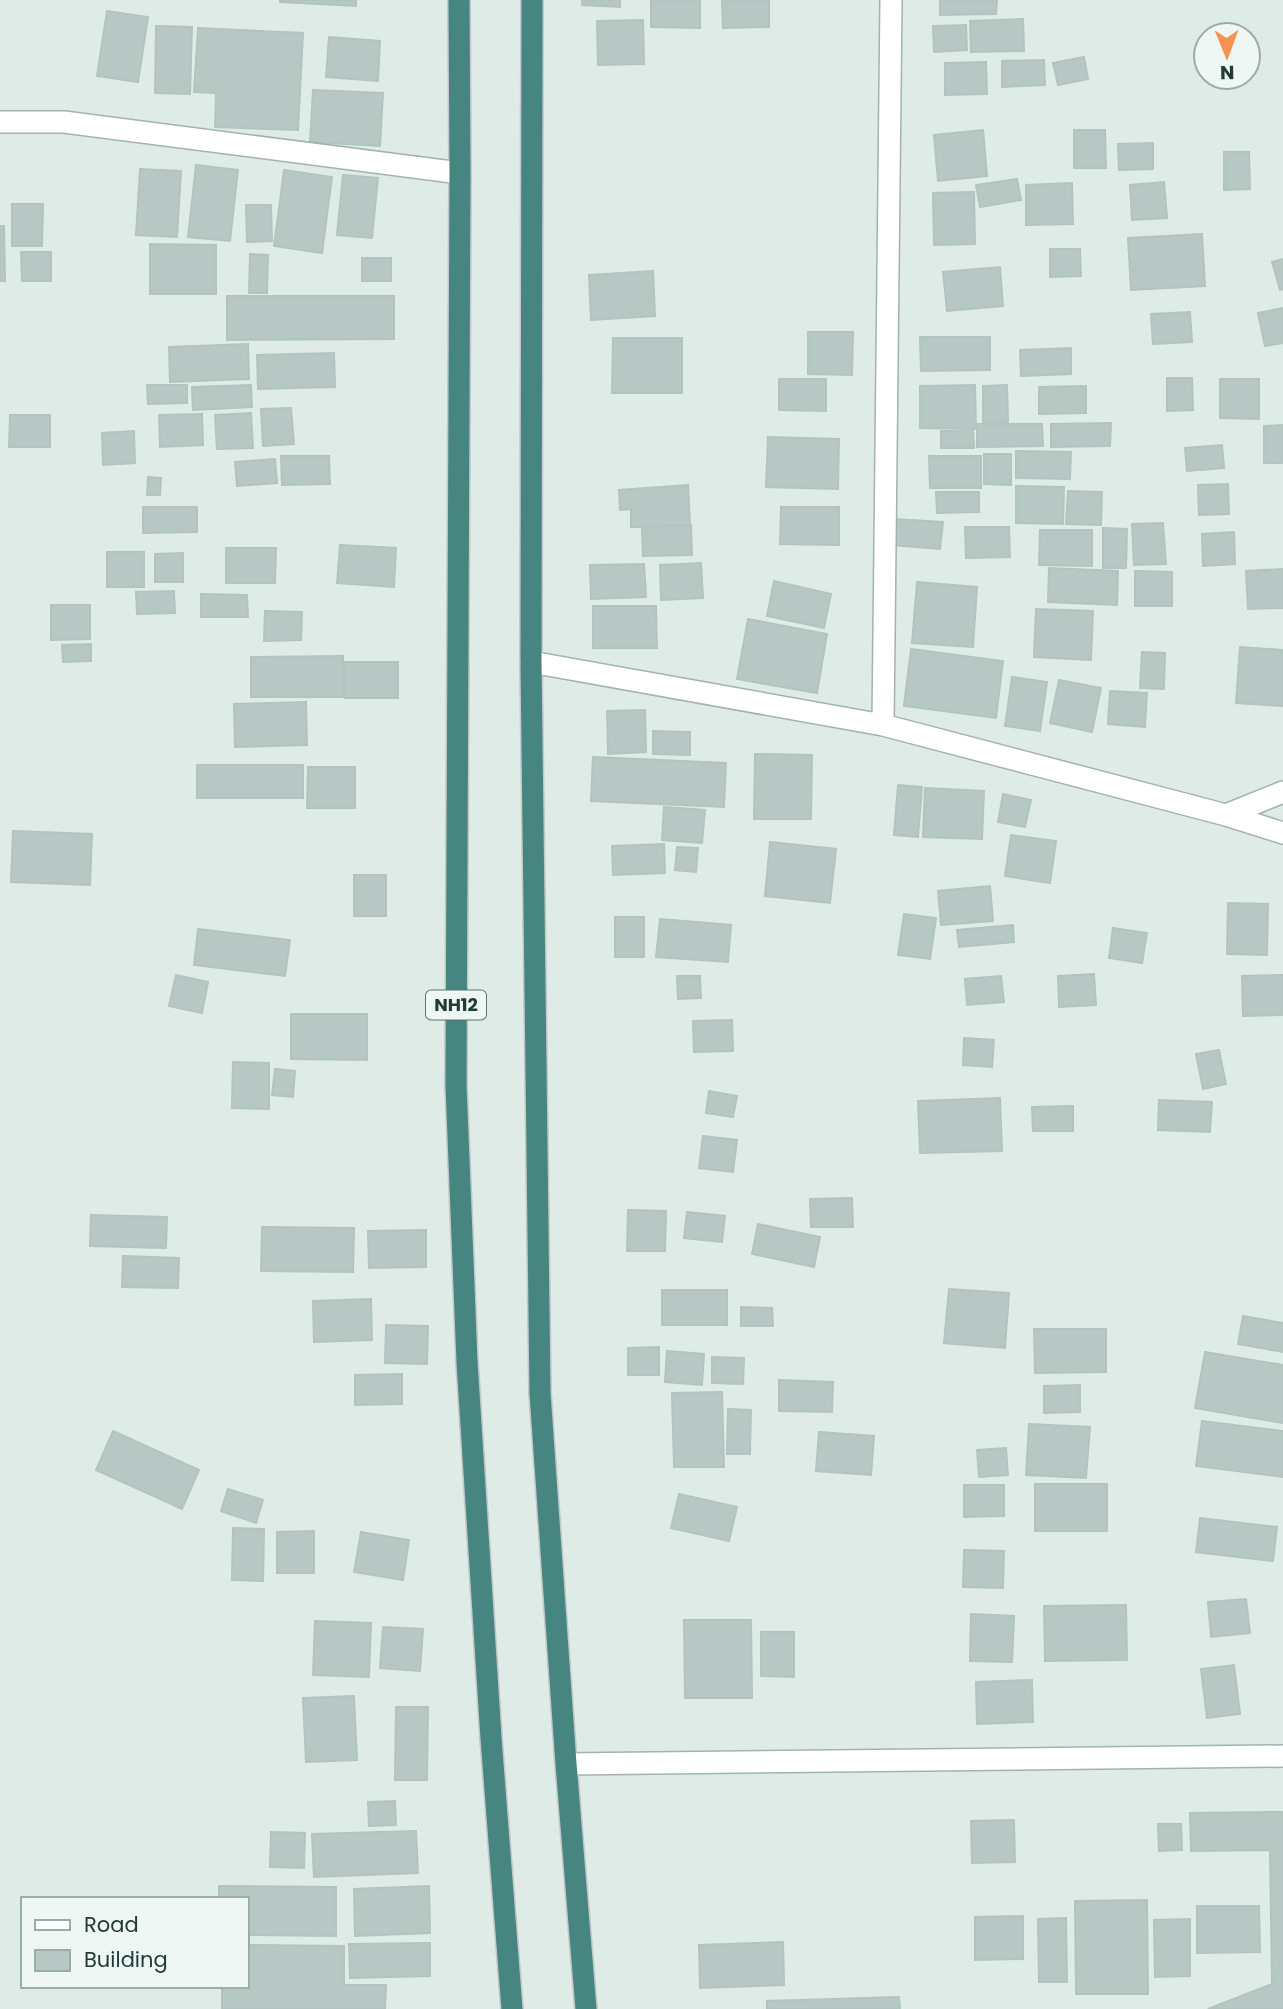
<svg xmlns="http://www.w3.org/2000/svg" width="1283" height="2009" font-family="Poppins,sans-serif">
	<style>
		.building { fill: #b7c8c4; stroke: #b1c4bf; stroke-width: 2 }
		.lines { fill: none; stroke-linecap: round; stroke-linejoin: round }
		.minor-casing { stroke: #a2b3af; stroke-width: 24 }
		.trunk-casing { stroke: #c1c8c7; stroke-width: 24 }
		.minor { stroke: #fff; stroke-width: 21 }
		.trunk { stroke: #468580; stroke-width: 21 }
		.labels { text-anchor: middle; stroke-width: 5; stroke-linejoin: round; paint-order: stroke }
		.shield { fill: #eff7f4; stroke: #5e7370; stroke-width: 2 }
		.shield-label { font-size: 18px; font-weight: bold; fill: #203b38 }
	</style>
	<rect width="100%" height="100%" fill="#dfebe7"/>
	<!-- building -->
	<path class="building" d="M280,0H356V6L280,2Z
		M582,0H620V7L582,5Z
		M651,0H700V28L651,27Z
		M722,0H769V27L723,28Z
		M940,0H997L996,14L940,15Z
		M107,11L148,17L138,82L97,76Z
		M1023,19L1024,51L971,52L970,21Z
		M643,20L644,64L598,65L597,21Z
		M966,25L967,50L934,52L933,26Z
		M156,26L192,27L190,94L155,93Z
		M198,28L303,33L298,130L215,127L216,93L194,92Z
		M329,37L380,41L378,81L326,77Z
		M1084,57L1088,79L1058,85L1053,63Z
		M1044,60L1045,85L1002,87V61Z
		M986,62L987,94L945,95V63Z
		M313,90L383,93L380,146L310,142Z
		M983,130L987,176L938,181L934,135Z
		M1074,130H1105L1106,168H1074Z
		M1153,143V169L1119,170L1118,144Z
		M1224,152H1249L1250,189L1224,190Z
		M196,165L238,170L230,241L188,237Z
		M140,169L181,171L177,237L136,235Z
		M284,170L332,177L322,253L274,246Z
		M343,175L378,178L372,238L337,235Z
		M1017,179L1021,200L980,207L976,185Z
		M1164,182L1167,218L1132,220L1130,185Z
		M1072,183L1073,224L1026,225V185Z
		M974,192L975,244L934,245L933,193Z
		M12,204H43L42,246H12Z
		M246,205H271L272,241L247,242Z
		M0,226H4L5,281H0Z
		M1202,234L1205,286L1131,290L1128,238Z
		M150,244L216,245V294H150Z
		M1050,249H1080L1081,276L1050,277Z
		M21,252H51V281H22Z
		M250,254L268,255L267,293H249Z
		M362,258H391V281H362Z
		M1283,259V289L1280,290L1272,262Z
		M1000,267L1003,306L947,311L943,272Z
		M653,271L655,316L591,320L589,275Z
		M227,296H394V339L227,340Z
		M1283,308V343L1265,346L1258,313Z
		M1190,312L1192,342L1153,344L1151,314Z
		M808,332H853L852,375L808,374Z
		M920,337H990V370L921,371Z
		M613,338H682V393H612Z
		M248,344L249,379L170,382L169,347Z
		M1071,348V374L1021,376L1020,350Z
		M334,353L335,387L258,389L257,355Z
		M1167,378H1192L1193,410L1167,411Z
		M779,379H826V411L779,410Z
		M1220,379H1259V419L1220,418Z
		M147,385H187V403L148,404Z
		M251,385L252,407L193,410L192,387Z
		M975,385L976,429L920,428V386Z
		M1007,385L1008,422L983,423V386Z
		M1086,386V413L1039,414V387Z
		M291,408L294,444L263,446L261,409Z
		M251,413L253,448L217,449L215,415Z
		M202,414L203,445L160,447L159,415Z
		M10,415H50V447H9Z
		M1111,423L1110,446L1051,447V424Z
		M977,424H1042L1043,446L977,447Z
		M1283,425V463H1264V426Z
		M973,430L974,448H941V431Z
		M134,431L135,463L103,465L102,433Z
		M768,437L839,439L838,489L766,487Z
		M1222,445L1224,468L1187,471L1185,448Z
		M1016,451L1071,452L1070,479L1016,478Z
		M984,454H1011V485L984,484Z
		M281,456H329L330,484L282,485Z
		M929,456H981V488H930Z
		M275,459L277,483L237,486L235,462Z
		M148,477L161,478L160,495H147Z
		M1228,484L1229,514L1199,515L1198,485Z
		M688,485L690,525L631,527V509L620,510L619,490Z
		M1016,486L1064,487L1063,524L1016,523Z
		M1068,491L1102,492L1101,525L1066,524Z
		M936,492H979V512L937,513Z
		M143,507H197V532L143,533Z
		M781,507H839V545L780,544Z
		M894,519L943,522L940,549L892,545Z
		M1163,523L1166,564L1134,565L1132,524Z
		M691,525L692,555L643,556L642,527Z
		M965,527H1009L1010,557L966,558Z
		M1103,528L1127,529L1126,568H1103Z
		M1040,530H1092V566L1039,565Z
		M1234,532L1235,564L1203,566L1202,534Z
		M340,545L396,548L394,587L337,583Z
		M226,548H276L275,583H226Z
		M107,552H144V587H107Z
		M183,553V582H155V554Z
		M701,563L703,598L661,600L660,565Z
		M644,564L646,597L591,599L590,565Z
		M1049,568L1118,571L1117,605L1048,602Z
		M1283,569V608L1248,609L1246,571Z
		M1135,571L1172,572V606H1135Z
		M774,581L831,594L824,628L767,616Z
		M917,582L977,587L973,647L912,643Z
		M174,591L175,613L137,614L136,592Z
		M201,594L247,595L248,617H201Z
		M51,605H90V639L51,640Z
		M593,606H656L657,648H593Z
		M1036,609L1093,611L1091,660L1034,657Z
		M265,611L302,612L301,640L264,641Z
		M748,619L827,634L817,693L737,679Z
		M91,644V661L63,662L62,645Z
		M1240,647L1283,650V706L1236,703Z
		M911,649L1003,661L996,718L904,706Z
		M1142,652L1165,653L1164,689L1140,688Z
		M343,656V697H251V657Z
		M345,662H398V698H345Z
		M1012,677L1047,682L1040,731L1005,726Z
		M1059,680L1101,688L1092,732L1050,723Z
		M1110,691L1147,693L1145,727L1108,724Z
		M306,702L307,745L235,747L234,704Z
		M645,710L646,752L608,754L607,711Z
		M653,731L690,732V755L653,754Z
		M755,754L812,755L811,819H754Z
		M593,757L726,763L724,807L591,801Z
		M197,765H303V798H197Z
		M308,767H355V808H307Z
		M898,785L922,787L918,837L894,835Z
		M925,788L984,791L982,839L923,837Z
		M1003,794L1031,800L1025,827L998,822Z
		M664,807L705,810L702,843L662,840Z
		M13,831L92,834L90,885L11,882Z
		M1011,835L1056,841L1050,883L1005,876Z
		M770,842L836,849L830,903L765,896Z
		M664,844L665,873L613,875L612,846Z
		M677,847L698,848L696,872L675,870Z
		M354,875H386V916H354Z
		M990,886L993,921L941,925L938,891Z
		M1228,903L1268,904L1267,955L1227,954Z
		M904,914L936,918L930,959L898,955Z
		M615,917H644V957H615Z
		M660,919L731,925L728,962L656,957Z
		M1013,925L1014,942L959,947L957,930Z
		M1113,928L1147,933L1142,963L1109,958Z
		M198,929L290,940L285,976L194,965Z
		M1094,974L1096,1005L1059,1007L1058,976Z
		M176,975L208,982L202,1013L169,1006Z
		M1283,975V1015L1243,1016L1242,976Z
		M677,976H700L701,998L678,999Z
		M1001,976L1004,1002L967,1005L965,979Z
		M291,1014H367V1060L291,1059Z
		M732,1020L733,1051L694,1052L693,1021Z
		M964,1038L994,1040L992,1067L963,1065Z
		M1219,1050L1226,1084L1203,1089L1196,1054Z
		M233,1062L269,1063V1109L232,1108Z
		M275,1069L295,1071L293,1097L272,1095Z
		M709,1091L737,1096L733,1117L706,1113Z
		M1000,1098L1002,1151L920,1153L918,1101Z
		M1159,1100L1212,1102L1210,1132L1158,1130Z
		M1073,1106V1131H1033L1032,1107Z
		M703,1136L737,1140L733,1172L699,1168Z
		M852,1198L853,1227H811L810,1199Z
		M628,1210L666,1211L665,1251H627Z
		M687,1212L725,1216L722,1242L684,1238Z
		M91,1215L167,1217L166,1248L90,1246Z
		M758,1224L820,1237L814,1267L752,1254Z
		M262,1227L354,1228L353,1272L261,1271Z
		M426,1230V1267L369,1268L368,1231Z
		M123,1256L179,1258L178,1288L122,1287Z
		M949,1289L1009,1293L1005,1348L944,1343Z
		M662,1290H727V1325H662Z
		M371,1299L372,1340L314,1342L313,1301Z
		M741,1307L772,1308L773,1326H741Z
		M1243,1316L1283,1323V1352L1238,1344Z
		M386,1325L428,1326L427,1364L385,1363Z
		M1034,1329H1106V1372L1035,1373Z
		M659,1347V1375H628V1348Z
		M667,1351L704,1354L702,1385L665,1382Z
		M1205,1352L1283,1365V1423L1195,1408Z
		M712,1357L744,1358L743,1384L712,1383Z
		M402,1374V1404L355,1405V1375Z
		M779,1380L833,1382L832,1412L779,1411Z
		M1080,1385V1412L1044,1413V1386Z
		M722,1392L724,1467H674L672,1393Z
		M728,1409L751,1410L750,1454H727Z
		M1202,1421L1283,1431V1477L1196,1466Z
		M1029,1424L1090,1427L1086,1478L1026,1475Z
		M113,1431L199,1470L182,1509L96,1470Z
		M819,1432L874,1436L871,1475L816,1471Z
		M1006,1448L1008,1475L979,1477L977,1450Z
		M1035,1484H1107V1531H1035Z
		M964,1485H1004V1516L964,1517Z
		M228,1489L263,1500L256,1523L221,1511Z
		M679,1494L737,1507L729,1541L671,1528Z
		M1200,1518L1277,1527L1273,1561L1196,1552Z
		M233,1528L264,1529L263,1581L232,1580Z
		M314,1531V1573H277V1532Z
		M361,1532L409,1540L403,1580L354,1572Z
		M964,1550L1004,1551L1003,1588L963,1587Z
		M1246,1599L1250,1633L1211,1637L1208,1602Z
		M1126,1605L1127,1660L1045,1661L1044,1606Z
		M971,1614L1014,1616L1012,1662L970,1661Z
		M684,1620H751L752,1698H685Z
		M315,1621L371,1623L369,1677L313,1675Z
		M383,1627L423,1629L420,1671L380,1668Z
		M761,1632H794V1677L761,1676Z
		M1234,1665L1240,1714L1207,1718L1201,1669Z
		M1032,1680L1033,1722L977,1724L976,1682Z
		M354,1696L357,1760L306,1762L303,1698Z
		M396,1707H428L427,1780H395Z
		M395,1801L396,1825L369,1826L368,1802Z
		M1269,1812H1283V2009H1208L1272,1984L1270,1850L1191,1851L1190,1813Z
		M1014,1820L1015,1862L972,1863L971,1821Z
		M1158,1824H1181L1182,1850L1159,1851Z
		M416,1831L418,1873L314,1877L312,1834Z
		M271,1832L305,1833L304,1868L270,1867Z
		M219,1886L336,1887V1936L247,1935V1899H219Z
		M429,1886L430,1933L355,1936L354,1889Z
		M1147,1900L1148,1994H1076L1075,1901Z
		M1197,1906H1259L1260,1952L1197,1953Z
		M1023,1916V1959L975,1960V1917Z
		M1066,1918L1067,1982H1039L1038,1919Z
		M1190,1919V1976L1155,1977L1154,1920Z
		M783,1942L784,1985L700,1988L699,1945Z
		M430,1943V1976L350,1978L349,1944Z
		M247,1945L344,1946V1985H386L385,2009H222V1986H247Z
		M899,1997L900,2009H767V2001Z"/>
	<g class="lines">
		<defs>
			<path id="minor" d="M0,122H64L460,173
				M531,662L883,725L1226,815L1283,833
				M883,725L891,0
				M1226,815L1283,792
				M566,1764L1283,1756"/>
			<path id="trunk" d="M459,0L460,173L456,1085L467,1362L491,1738L512,2009
				M532,0L531,662L540,1393L566,1764L586,2009"/>
		</defs>
		<!-- minor casing -->
		<use href="#minor" class="minor-casing"/>
		<!-- trunk casing -->
		<use href="#trunk" class="trunk-casing"/>
		<!-- minor -->
		<use href="#minor" class="minor"/>
		<!-- trunk -->
		<use href="#trunk" class="trunk"/>
	</g>
	<g class="labels">
		<!-- shield labels -->
		<rect class="shield" x="426" y="990.5" width="60" height="29" rx="5"/>
		<g class="shield-label">
			<text x="456" y="1011">NH12</text>
		</g>
	</g>
	<!-- legend -->
	<rect x="21" y="1897" width="228" height="91" fill="#eff7f4" stroke="#9caca9" stroke-width="2"/>
	<rect x="35" y="1920" width="35" height="10" fill="#ffffff" stroke="#9caca9" stroke-width="2"/>
	<text x="84" y="1932" font-size="21" fill="#203b38">Road</text>
	<rect x="35" y="1950" width="35" height="21" fill="#b7c8c4" stroke="#9caca9" stroke-width="2"/>
	<text x="84" y="1967" font-size="21" fill="#203b38">Building</text>
	<!-- north arrow -->
	<g transform="translate(1227 56) rotate(179)"><circle r="33" fill="#eff7f4" stroke="#9caca9" stroke-width="2"/>
	<path d="M0-5L12 26L0 18L-12 26Z" fill="#f69352"/>
	<text y="-10" font-size="19" font-weight="bold" text-anchor="middle" fill="#203b38">N</text>
	</g>
</svg>
